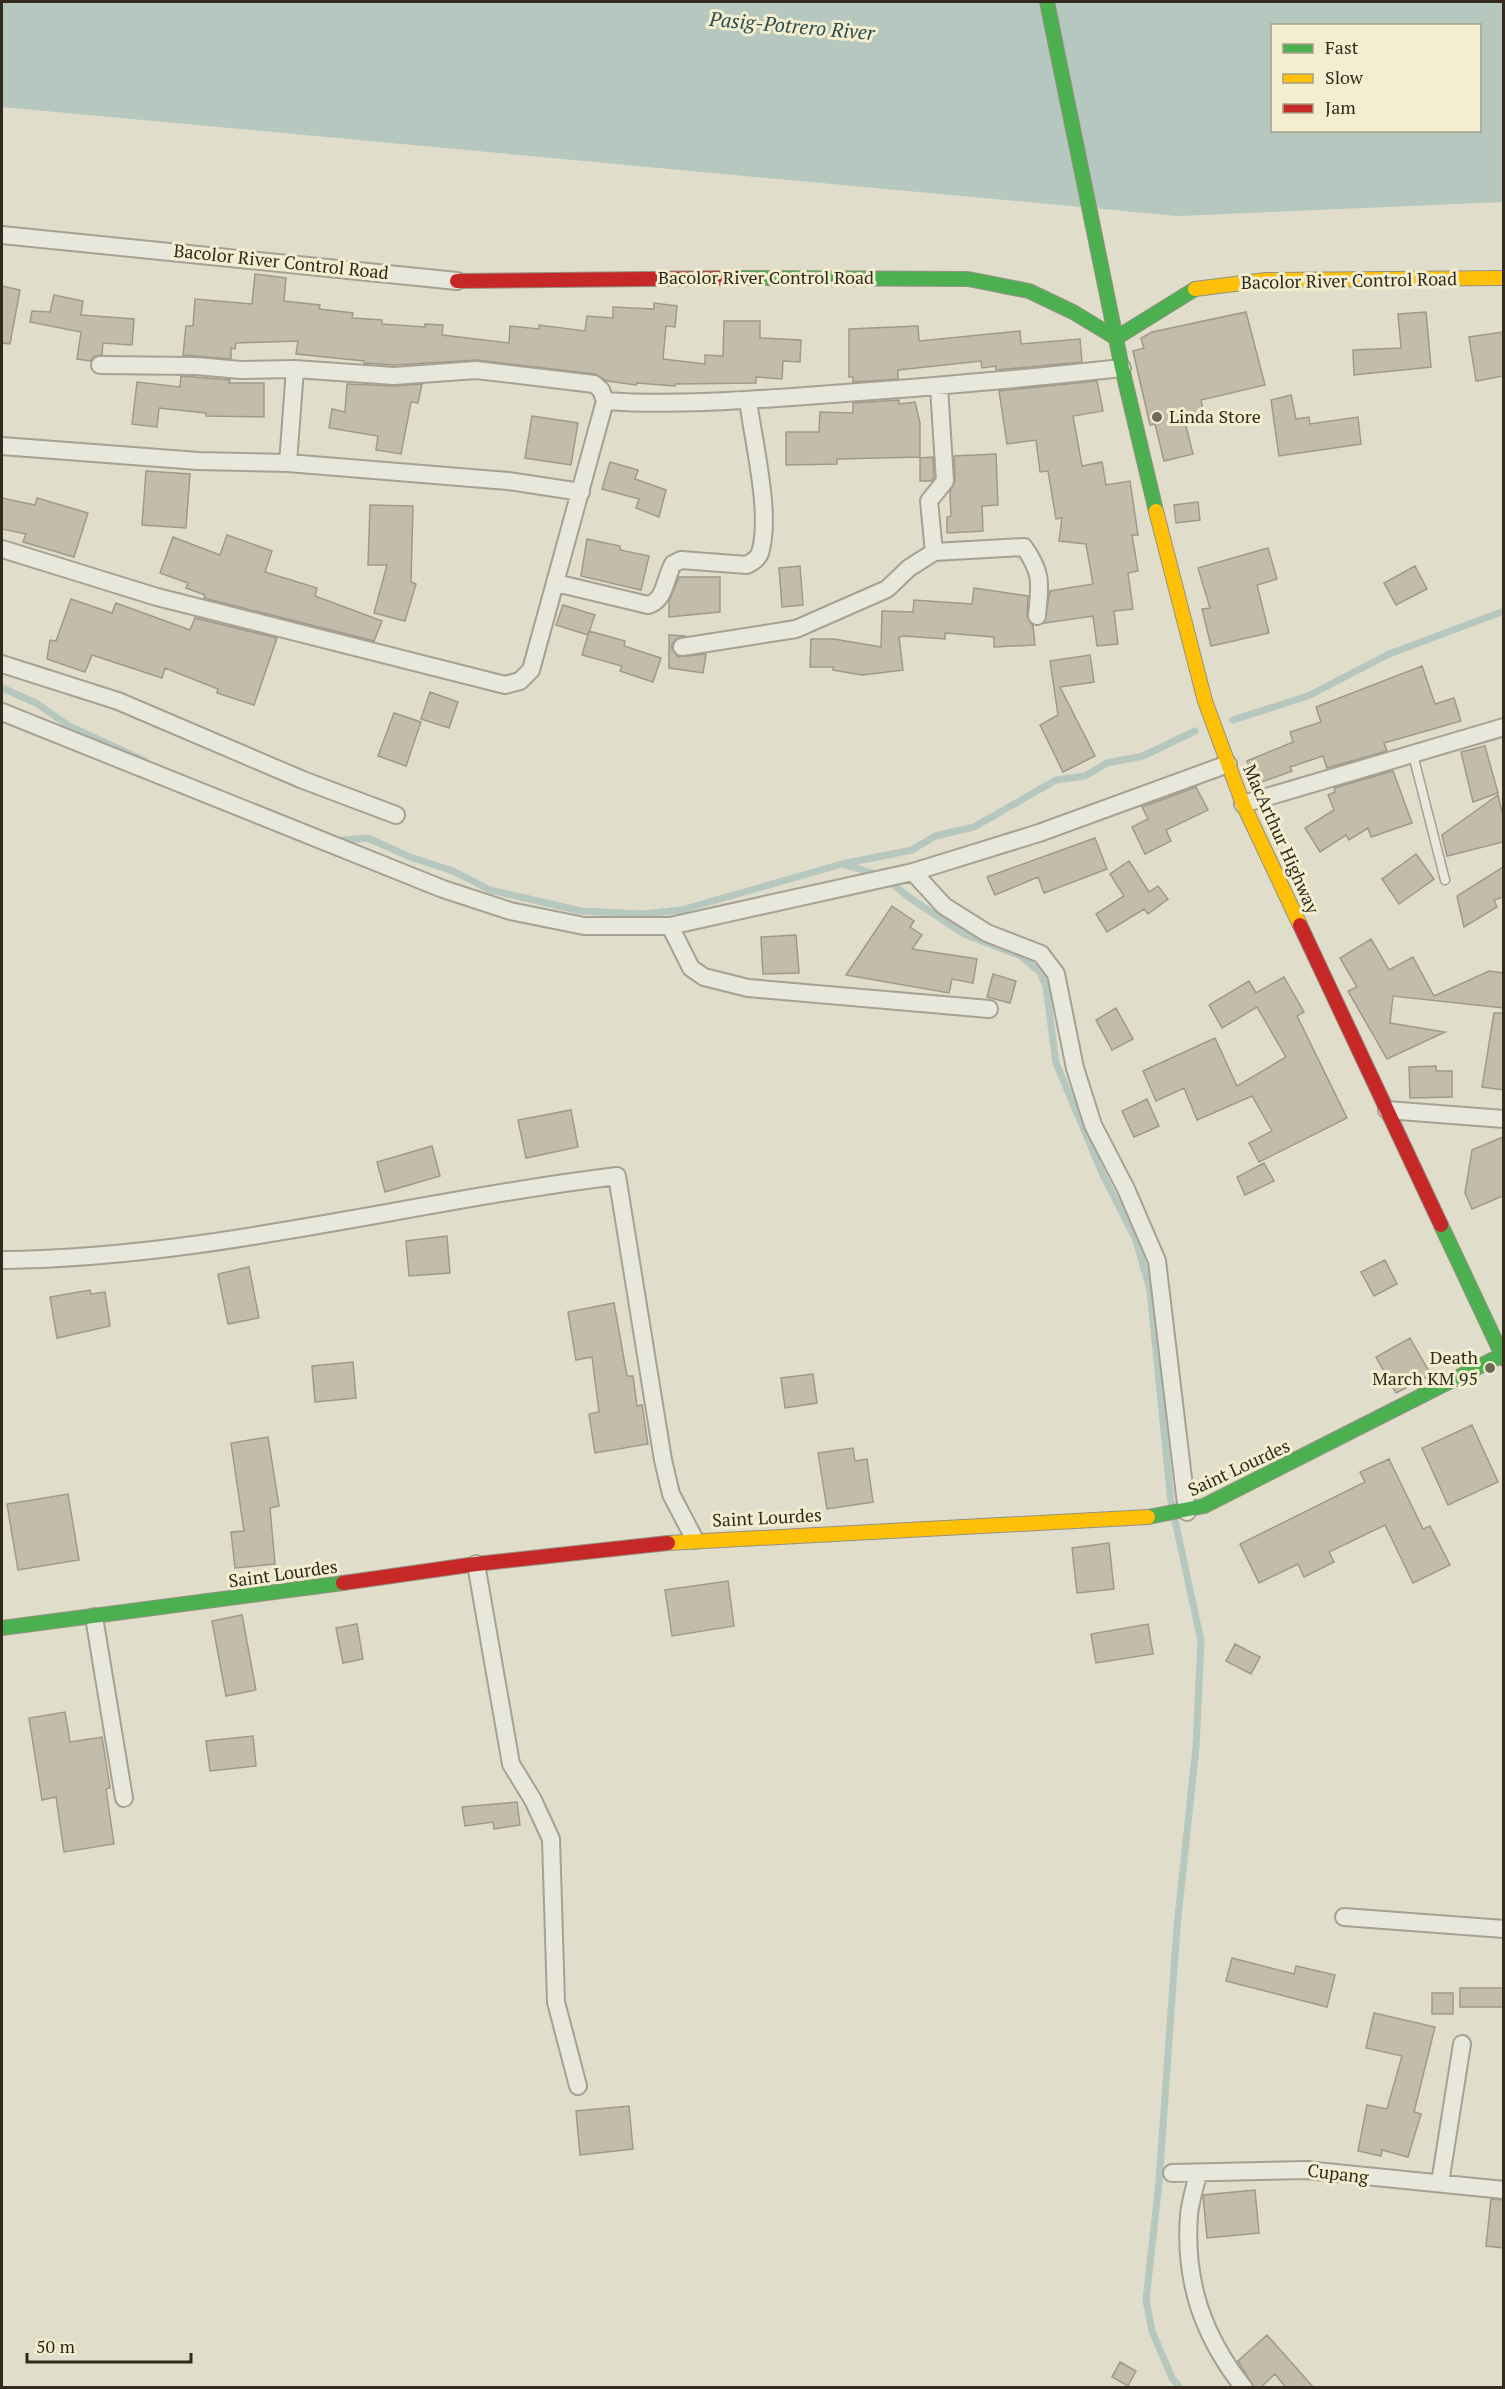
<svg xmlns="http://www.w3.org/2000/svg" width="1505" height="2389" font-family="'PT Serif',serif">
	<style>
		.water { fill: #b5c7be; fill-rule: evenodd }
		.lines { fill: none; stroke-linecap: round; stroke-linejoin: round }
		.stream { stroke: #b5c7be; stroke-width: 7 }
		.building { fill: #c4bcab; stroke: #a0998a; stroke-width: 1.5 }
		.lane-casing { stroke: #a5a193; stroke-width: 11 }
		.street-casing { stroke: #a5a193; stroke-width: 20 }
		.fast-casing { stroke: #959183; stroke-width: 16 }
		.slow-casing { stroke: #959183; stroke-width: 16 }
		.jam-casing { stroke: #959183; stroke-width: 16 }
		.lane { stroke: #e8e7db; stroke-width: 8 }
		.street { stroke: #e8e7db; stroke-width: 16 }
		.fast { stroke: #4caf50; stroke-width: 14 }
		.slow { stroke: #ffc107; stroke-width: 14 }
		.jam { stroke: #c62828; stroke-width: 14 }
		.poi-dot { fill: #6f695a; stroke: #f2eecf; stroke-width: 2 }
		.labels { text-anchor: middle; stroke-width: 6; stroke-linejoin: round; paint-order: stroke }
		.street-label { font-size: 18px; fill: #322b1d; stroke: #f2eecf }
		.poi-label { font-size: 18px; fill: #322b1d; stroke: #f2eecf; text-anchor: start }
		.water-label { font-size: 20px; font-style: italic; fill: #2d4e51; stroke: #f2eecf }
	</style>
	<rect width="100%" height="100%" fill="#e0ddca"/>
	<!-- water -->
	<path class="water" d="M2,2H1503V202L1178,216L2,107ZM1272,26H1480V130H1272Z"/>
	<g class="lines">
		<!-- stream -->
		<path class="stream" d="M2,688L36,703L69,726L145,761
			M1233,720L1308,696L1389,654L1504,611
			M334,841L368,838L410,857L453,871L490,890L581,911L643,914L681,910L842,864L912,850L935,836L974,827L1056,780L1085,776L1107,763L1143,756L1195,731
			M842,864L883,876L910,898L964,934L1021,956L1040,972L1046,987L1056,1063L1103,1175L1136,1240L1150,1290L1171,1502L1201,1641L1196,1747L1177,1927L1159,2182L1146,2300L1152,2331L1172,2378L1180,2388"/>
	</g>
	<!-- building -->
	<path class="building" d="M255,274L286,278L284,301L320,305L319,309L353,313L352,318L382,320V324L425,327V324L443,325L442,335L509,343L510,326L539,329V325L585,331L587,316L613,318V307L654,309V303L677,306L675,327L666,326L663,359L705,364V355L723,356L724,321H760V338L801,340L800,362L783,361L782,379L756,377V383L675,384V386L637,383L636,385L607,381L595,374L477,360L394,365L364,363V361L296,354L298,341L236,343L235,349L231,348V359L183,355L186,326H193L195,299L252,304Z
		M2,286L20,290L10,344L2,343Z
		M54,295L83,301L81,315L134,319L132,345L103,343L102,355L94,356L91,361L77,359L81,332L30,322L32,311L50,312Z
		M1246,312L1265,385L1201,400L1204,414L1184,418L1193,454L1164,461L1155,424L1150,425L1133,351L1144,348L1141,338L1152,332Z
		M1426,312L1431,367L1354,375L1353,350L1401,348L1398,314Z
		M918,326L919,341L1020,331L1021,344L1080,339L1082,362L996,370V366L982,368L981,361L898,370V379L853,382V377H849V329Z
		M1503,332V376L1476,381L1469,337Z
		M181,376L230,380L229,383H264V417L206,416V413L159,408L157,427L132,424L137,382L180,387Z
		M1097,381L1103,411L1073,416L1082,466L1102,462L1106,485L1130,481L1138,535H1132L1138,571L1128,573L1133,609L1114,611L1118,644L1097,646L1093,616L1044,623L1050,591L1093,584L1086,544L1059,541L1062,518L1056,519L1048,471L1040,472L1036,440L1007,444L999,391Z
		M347,384L393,386L422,384L418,403L411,402L401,454L376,450L378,436L329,428L332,409L345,412Z
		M1291,395L1296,419L1309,417L1310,424L1358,417L1361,444L1279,456L1271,400Z
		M899,400V404L915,402L920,423V457L837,459V464L786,465V432H819L820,412L853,413V403Z
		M532,416L578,423L571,465L525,458Z
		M996,454L998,505L982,506L983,531L947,533V517L951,516L950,492L955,480L954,456Z
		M933,457L934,478L931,481H920V458Z
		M610,462L638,470L635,479L666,490L659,517L636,508L639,499L602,489Z
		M146,471L190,474L186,528L142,525Z
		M2,498L35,505L37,498L88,513L74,557L23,542L26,534L2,529Z
		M1198,502L1200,520L1176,523L1174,505Z
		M370,505L413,506L411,582L416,584L405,621L374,613L387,565H368Z
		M227,535L272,551L265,572L317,588L315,596L382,621L374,641L204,598L205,595L186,588L188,583L160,573L173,537L220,555Z
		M587,539L620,546V550L649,556L641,590L581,576Z
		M1268,548L1277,579L1257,585L1269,633L1211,646L1202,609L1210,608L1198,568Z
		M800,566L803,605L782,607L779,568Z
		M1415,566L1427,589L1396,605L1384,583Z
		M679,577H720V612L669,617V601Z
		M974,588L1028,596L1027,616L1033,626L1035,645L994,647V637L945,633V639L904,636L899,637L903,670L862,675L833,670V667H810L811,639H834L881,647L882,611L913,612L914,600L972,604Z
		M71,599L112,613L116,603L190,630L195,618L277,638L254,705L217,693L218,689L165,668L162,678L92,655L85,672L47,659L50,640L56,641Z
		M563,605L595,615L588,635L556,625Z
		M589,631L625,641L624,646L661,658L653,682L620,671L622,666L582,655Z
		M669,635L686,636L676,639L672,644V649L678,657L706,654L703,673L669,668Z
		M1090,655L1094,682L1060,687L1095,756L1063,772L1040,725L1058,715L1050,661Z
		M1422,666L1435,704L1454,698L1461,721L1384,743L1387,751L1327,768L1323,756L1290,767L1292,771L1256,784L1247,761L1293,742L1290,732L1321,722L1316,707Z
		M430,692L458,702L449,728L421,719Z
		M394,713L421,722L406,766L378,756Z
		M1485,746L1498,793L1473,802L1461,752Z
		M1393,771L1412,823L1371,837L1368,828L1349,840L1346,835L1320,852L1305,828L1334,810L1328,795L1335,792L1334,788Z
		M1196,787L1208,810L1166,830L1171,841L1145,854L1132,827L1148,819L1142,807Z
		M1498,795L1503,816V842L1447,856L1442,835Z
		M1095,838L1107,869L1044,893L1038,877L995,895L987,877Z
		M1416,854L1434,879L1399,904L1382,879Z
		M1129,861L1149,892L1158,886L1168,899L1148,914L1144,909L1107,932L1096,914L1124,896L1110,874Z
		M1503,867V897L1494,900L1497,907L1464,927L1457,896Z
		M892,906L914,921L910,927L922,935L912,949L977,959L973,983L952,979L949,993L846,975Z
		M796,935L799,973L763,974L761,937Z
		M1371,939L1389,970L1413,957L1434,996L1489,971L1503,973V1008L1393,996L1390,1023L1445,1032L1387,1059L1348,991L1357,987L1340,958Z
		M993,974L1016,981L1010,1003L987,997Z
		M1284,977L1304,1012L1297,1016L1347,1118L1259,1162L1249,1143L1272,1131L1252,1096L1197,1120L1184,1088L1156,1101L1143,1071L1215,1038L1237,1086L1286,1057L1257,1007L1222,1028L1209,1005L1249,981L1256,993Z
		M1116,1008L1133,1039L1112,1050L1096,1020Z
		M1494,1013H1503V1090L1482,1087Z
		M1436,1066V1071H1452V1097L1410,1098L1409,1067Z
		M1147,1099L1159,1126L1134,1137L1122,1111Z
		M571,1110L578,1147L526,1158L518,1120Z
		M1503,1137V1196L1472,1209L1465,1193L1472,1150Z
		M432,1146L440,1176L385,1192L377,1162Z
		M1264,1163L1274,1181L1245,1195L1237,1177Z
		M447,1236L450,1273L409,1276L406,1241Z
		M1385,1260L1397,1284L1374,1296L1361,1272Z
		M249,1267L259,1318L228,1324L218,1274Z
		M90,1290L91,1294L105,1292L110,1326L57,1338L50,1297Z
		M614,1303L627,1376H633L637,1406L642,1405L648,1444L595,1453L589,1414L599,1412L592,1357L576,1360L568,1312Z
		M1410,1338L1431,1375L1396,1393L1376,1357Z
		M353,1362L356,1398L315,1402L312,1366Z
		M813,1374L817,1403L785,1408L781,1378Z
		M1472,1425L1498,1482L1448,1505L1422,1448Z
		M268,1437L279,1506L270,1508L275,1564L235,1568L231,1532L244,1531L231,1443Z
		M853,1448L855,1461L867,1459L873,1502L827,1509L818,1453Z
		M1389,1459L1423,1529L1430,1526L1450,1565L1413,1583L1385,1525L1329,1552L1334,1562L1304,1577L1298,1564L1259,1583L1240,1544L1365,1482L1360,1472Z
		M68,1494L79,1560L18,1570L7,1504Z
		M1109,1543L1114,1589L1077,1593L1072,1548Z
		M728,1581L734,1626L672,1636L665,1590Z
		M242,1615L256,1690L226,1696L212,1621Z
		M357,1624L363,1659L343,1663L336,1628Z
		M1148,1624L1153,1654L1096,1663L1091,1634Z
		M1235,1644L1260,1657L1251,1674L1226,1661Z
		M65,1712L70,1742L102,1737L110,1788L106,1789L114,1844L64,1852L56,1797L42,1800L29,1718Z
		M253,1736L256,1766L210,1771L206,1741Z
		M517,1802L520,1825L494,1829L493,1822L465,1826L462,1807Z
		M1232,1958L1294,1974L1296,1966L1335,1975L1327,2007L1226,1981Z
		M1460,1988H1503V2007H1460Z
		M1432,1993H1453V2014H1432Z
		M1374,2013L1435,2027L1414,2112L1421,2114L1408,2157L1382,2150L1381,2156L1358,2151L1367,2105L1387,2109L1402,2056L1366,2048Z
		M629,2106L633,2149L580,2155L576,2111Z
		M1255,2190L1259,2233L1207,2238L1203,2195Z
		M1491,2199L1503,2200V2248L1486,2246Z
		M1267,2335L1314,2388H1286L1275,2374L1260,2388H1254L1238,2361Z
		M1120,2362L1136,2371L1128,2386L1112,2377Z"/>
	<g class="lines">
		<defs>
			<path id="lane" d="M1413,755L1445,880"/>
			<path id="street" d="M2,235L457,281
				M605,401C676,406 748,400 819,395C920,388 1021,379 1122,368
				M2,446L198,461L288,463L508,481L581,492
				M288,463L295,369
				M2,549L157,597L505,685L520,681L531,670L605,401L601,390L594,384L476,370L394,376L295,369L241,370L196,366L100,365
				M934,552L1024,547C1043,574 1040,584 1037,616
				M556,583L648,605C665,601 665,578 673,564L681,560L747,565C752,562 758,559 760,553C772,514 753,441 748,400
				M682,647L796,629L887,589L909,568L934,552L929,501L945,481L939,387
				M2,664L118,701L303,780L396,815
				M2,712L443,889L510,911L584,926H670
				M1243,804L1504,727
				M913,872L944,906L987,933L1041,954L1056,974L1075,1068L1093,1125L1126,1189L1157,1261L1187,1512
				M989,1009L748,988L704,977L691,968L670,926L913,872L1039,833L1228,764
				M1387,1110L1504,1119
				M2,1260C209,1258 412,1201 617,1176L663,1460L671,1494L695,1540
				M476,1564L511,1764L533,1800L551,1839L556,2002L578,2086
				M94,1617L124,1798
				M1344,1917L1504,1929
				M1172,2173L1306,2170L1504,2190
				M1198,2174C1195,2187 1190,2202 1189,2215C1184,2282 1203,2336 1244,2388
				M1440,2183L1462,2044"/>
			<path id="fast" d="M1047,2L1122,368L1156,511
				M738,278L968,279L1029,291L1073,312L1116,338L1195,289
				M1441,1225L1504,1359
				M1148,1517L1204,1506L1502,1355
				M2,1628L343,1583"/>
			<path id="slow" d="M1195,289L1266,280L1504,278
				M1156,511L1205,701L1243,804L1300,925
				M668,1543L1148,1517"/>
			<path id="jam" d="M457,281L738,278
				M1300,925L1441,1225
				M343,1583L476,1564L668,1543"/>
		</defs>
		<!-- lane casing -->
		<use href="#lane" class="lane-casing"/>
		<!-- street casing -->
		<use href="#street" class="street-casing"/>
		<!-- fast casing -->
		<use href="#fast" class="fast-casing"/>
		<!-- slow casing -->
		<use href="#slow" class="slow-casing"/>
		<!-- jam casing -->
		<use href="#jam" class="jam-casing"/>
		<!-- lane -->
		<use href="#lane" class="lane"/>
		<!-- street -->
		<use href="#street" class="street"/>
		<!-- fast -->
		<use href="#fast" class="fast"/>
		<!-- slow -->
		<use href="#slow" class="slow"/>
		<!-- jam -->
		<use href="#jam" class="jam"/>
	</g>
	<!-- markers -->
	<g class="poi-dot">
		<circle cx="1157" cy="417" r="6"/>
		<circle cx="1490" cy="1368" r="6"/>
	</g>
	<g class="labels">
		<!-- street labels -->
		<g class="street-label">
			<text transform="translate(281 262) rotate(6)" y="6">Bacolor River Control Road</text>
			<text x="766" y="284">Bacolor River Control Road</text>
			<text transform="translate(1349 281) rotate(-1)" y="6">Bacolor River Control Road</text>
			<text transform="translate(1281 839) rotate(66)" y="6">MacArthur Highway</text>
			<text transform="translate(1239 1468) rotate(-25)" y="6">Saint Lourdes</text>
			<text transform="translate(767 1518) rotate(-3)" y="6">Saint Lourdes</text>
			<text transform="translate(283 1574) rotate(-8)" y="6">Saint Lourdes</text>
			<text transform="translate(1338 2174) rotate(7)" y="6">Cupang</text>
		</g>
		<!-- poi labels -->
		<g class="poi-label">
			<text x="1169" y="423">Linda Store</text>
			<text x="1478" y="1364" text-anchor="end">Death<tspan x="1478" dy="21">March KM 95</tspan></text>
		</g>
		<!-- water labels -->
		<g class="water-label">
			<text transform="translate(792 26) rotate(5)" y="7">Pasig-Potrero River</text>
		</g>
	</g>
	<!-- border -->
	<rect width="1505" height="2389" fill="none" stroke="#322b1d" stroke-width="6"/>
	<!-- legend -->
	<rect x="1271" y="24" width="210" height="108" fill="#f2eecf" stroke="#a5a088" stroke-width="1.5"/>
	<rect x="1283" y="44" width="30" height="9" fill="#4caf50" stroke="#a5a088" stroke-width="1.5"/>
	<text x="1325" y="54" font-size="18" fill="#322b1d">Fast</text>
	<rect x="1283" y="74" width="30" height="9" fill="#ffc107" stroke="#a5a088" stroke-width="1.5"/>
	<text x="1325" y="84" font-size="18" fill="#322b1d">Slow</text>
	<rect x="1283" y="104" width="30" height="9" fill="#c62828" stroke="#a5a088" stroke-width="1.5"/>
	<text x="1325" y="114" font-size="18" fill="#322b1d">Jam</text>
	<!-- scale -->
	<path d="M27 2353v9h164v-9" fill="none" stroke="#322b1d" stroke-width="3"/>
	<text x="36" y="2353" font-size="18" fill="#322b1d" stroke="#f2eecf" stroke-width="4.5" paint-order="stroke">50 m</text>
</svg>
